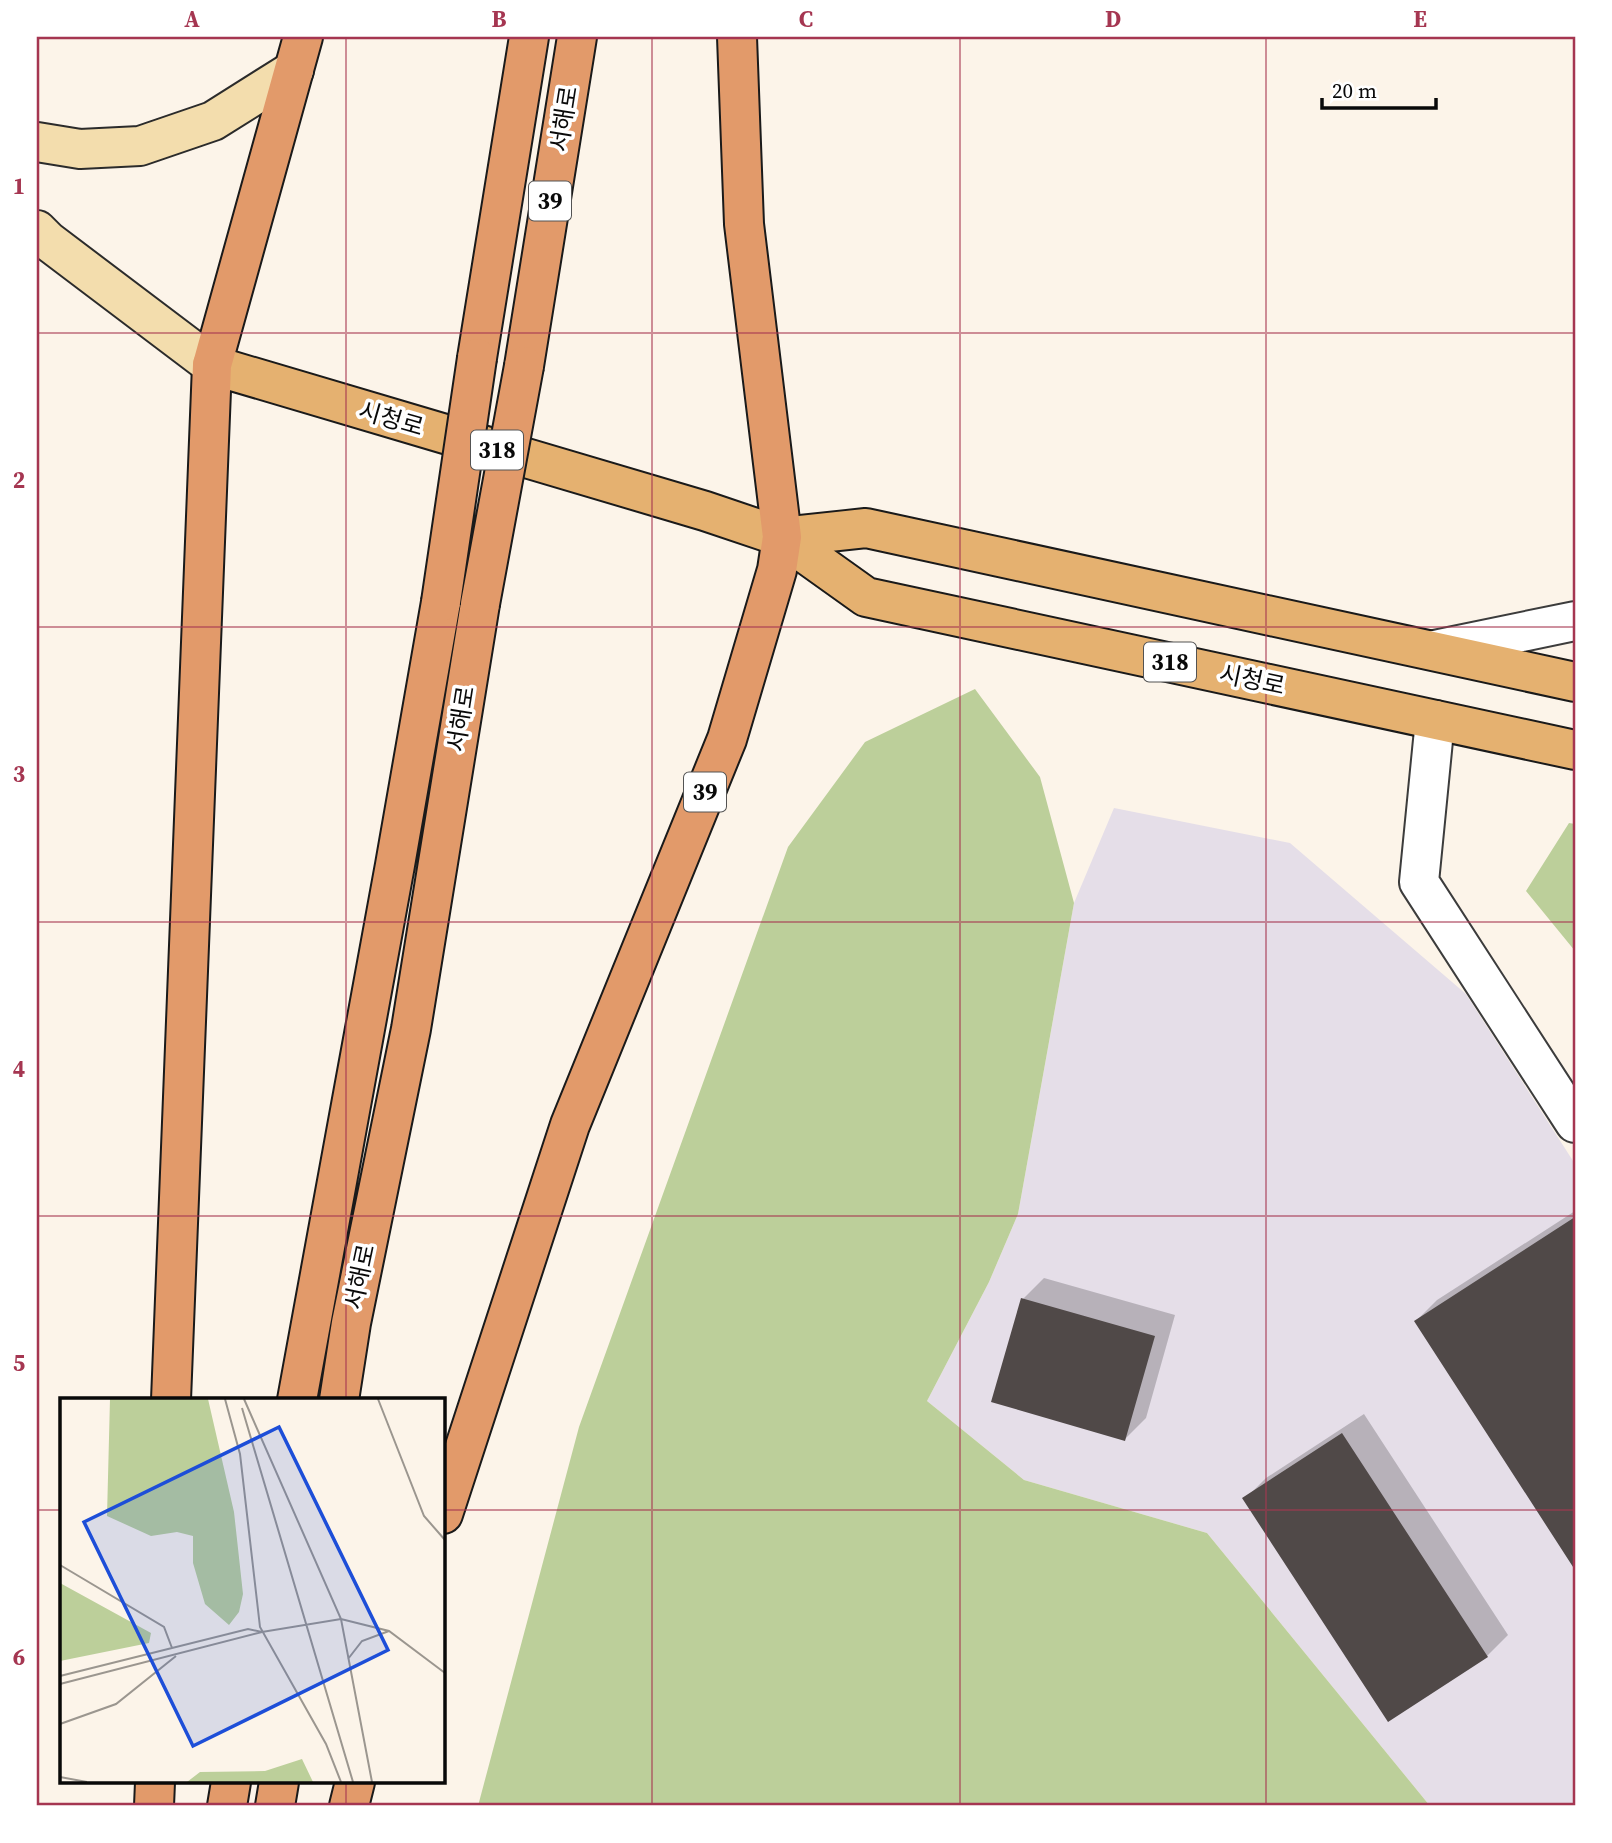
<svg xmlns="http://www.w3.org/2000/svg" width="1612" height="1843" font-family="'Source Serif 4','Noto Sans KR',serif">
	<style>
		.industrial { fill: #e5dee8 }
		.forest { fill: #bccf9a }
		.shadow { fill: #0003 }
		.building { fill: #504948 }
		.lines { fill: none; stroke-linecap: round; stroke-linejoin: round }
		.minor-casing { stroke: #3c3c3c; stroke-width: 42 }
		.tertiary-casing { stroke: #3c3c3c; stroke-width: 42 }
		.secondary-casing { stroke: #2b2b2b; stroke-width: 42 }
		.primary-casing { stroke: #1a1a1a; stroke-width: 42 }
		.trunk-casing { stroke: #1a1a1a; stroke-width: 42 }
		.minor { stroke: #fff; stroke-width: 38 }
		.tertiary { stroke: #fff; stroke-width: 38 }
		.secondary { stroke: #f3ddad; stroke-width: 38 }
		.primary { stroke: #e5b170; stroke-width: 38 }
		.trunk { stroke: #e29a6a; stroke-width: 38 }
		.trunk-bridge-casing { stroke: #1a1a1a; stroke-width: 42; stroke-linecap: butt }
		.trunk-bridge { stroke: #e29a6a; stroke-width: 38 }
		.grid { fill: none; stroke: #a53651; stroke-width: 2; stroke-opacity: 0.55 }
		.labels { text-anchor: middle; stroke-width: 7; stroke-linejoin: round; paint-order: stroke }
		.shield { fill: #fff; stroke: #535353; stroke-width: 2 }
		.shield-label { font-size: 23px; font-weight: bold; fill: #090909 }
		.street-label { font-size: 24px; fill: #090909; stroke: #fff }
		.inset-road { fill: none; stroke: #9b968f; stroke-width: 2 }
		.view { fill: #1d4ed8; fill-opacity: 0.15; stroke: #1d4ed8; stroke-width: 3.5 }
		.inset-edge { fill: none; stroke: #090909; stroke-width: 3.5 }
		.neatline { fill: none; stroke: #a53651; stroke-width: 2.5 }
		.grid-label { font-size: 23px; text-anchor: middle; font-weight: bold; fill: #a53651 }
	</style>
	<rect width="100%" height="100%" fill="#fcf4e9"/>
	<!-- industrial -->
	<path class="industrial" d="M1114,808L1290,843L1466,994L1575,1164V1806H1430L1207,1533L1024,1480L927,1401L989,1282L1018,1214L1074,903Z"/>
	<!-- forest -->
	<path class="forest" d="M975,689L1040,777L1074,903L1018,1214L989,1282L927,1401L1024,1480L1207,1533L1430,1806H478L579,1427L788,847L865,742Z
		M1569,823L1575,824V951L1526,891Z"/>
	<!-- shadow -->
	<path class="shadow" d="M1575,1211V1567L1416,1321L1437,1300Z
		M1044,1278L1175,1315L1146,1418L1125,1439L1023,1299Z
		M1364,1414L1508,1635L1487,1656L1245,1499L1266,1478Z"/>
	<!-- building -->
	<path class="building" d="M1575,1217V1570L1414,1321Z
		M1021,1298L1155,1336L1125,1441L991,1402Z
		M1342,1433L1488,1657L1388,1722L1242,1498Z"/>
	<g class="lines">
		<defs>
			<path id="minor" d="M1435,720L1419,882L1575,1123"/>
			<path id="tertiary" d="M1434,650L1575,621"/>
			<path id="secondary" d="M37,142L80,149L140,146L213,121L294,70
				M37,230L48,241L212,365"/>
			<path id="primary" d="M212,365L705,511L782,537L866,597L1575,750
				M782,537L866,528L1575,682"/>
			<path id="trunk" d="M477,358L529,37
				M524,366L577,37
				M171,1400L212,365L303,37
				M297,1400L395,865L441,602
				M339,1400L351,1323L411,1029L480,604
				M443,1514L570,1125L727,739L777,570L782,537L744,224L737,37
				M154,1806L155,1782
				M227,1806L231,1782
				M275,1806L279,1782
				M349,1806L355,1782"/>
		</defs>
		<!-- minor casing -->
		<use href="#minor" class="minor-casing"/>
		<!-- tertiary casing -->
		<use href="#tertiary" class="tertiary-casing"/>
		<!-- secondary casing -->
		<use href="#secondary" class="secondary-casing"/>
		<!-- primary casing -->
		<use href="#primary" class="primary-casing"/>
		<!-- trunk casing -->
		<use href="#trunk" class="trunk-casing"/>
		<!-- minor -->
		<use href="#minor" class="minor"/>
		<!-- tertiary -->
		<use href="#tertiary" class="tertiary"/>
		<!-- secondary -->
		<use href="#secondary" class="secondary"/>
		<!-- primary -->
		<use href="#primary" class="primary"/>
		<!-- trunk -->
		<use href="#trunk" class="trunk"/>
		<defs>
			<path id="trunk-bridge" d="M441,602L477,358
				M480,604L524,366"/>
		</defs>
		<!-- trunk-bridge casing -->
		<use href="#trunk-bridge" class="trunk-bridge-casing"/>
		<!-- trunk-bridge -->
		<use href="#trunk-bridge" class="trunk-bridge"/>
	</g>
	<!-- grid -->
	<path class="grid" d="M346,37V1400M652,37V1806M960,37V1806M1266,37V1806M37,333H1575M37,627H1575M37,922H1575M37,1216H1575M37,1510H61M443,1510H1575M346,1782V1806"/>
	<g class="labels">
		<!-- shield labels -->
		<g class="shield">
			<rect x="529" y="181.5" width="42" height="39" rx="5"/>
			<rect x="471" y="430.5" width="52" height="39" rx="5"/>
			<rect x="1144" y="642.5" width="52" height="39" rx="5"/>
			<rect x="684" y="772.5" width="42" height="39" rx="5"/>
		</g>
		<g class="shield-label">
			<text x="550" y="209">39</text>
			<text x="497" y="458">318</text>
			<text x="1170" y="670">318</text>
			<text x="705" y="800">39</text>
		</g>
		<!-- street labels -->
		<g class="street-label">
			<text transform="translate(564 119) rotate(-81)" y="8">서해로</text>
			<text transform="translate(391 419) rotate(16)" y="8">시청로</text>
			<text transform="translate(1252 680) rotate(12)" y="8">시청로</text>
			<text transform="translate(461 719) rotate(-81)" y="8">서해로</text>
			<text transform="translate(360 1277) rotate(-78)" y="8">서해로</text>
		</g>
	</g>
	<!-- overview -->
	<g transform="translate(60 1398)">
		<rect width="385" height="385" fill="#fcf4e9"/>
		<path d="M50,1H148L174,114L183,196L179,214L169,227L145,206L133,165V138L117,134L91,138L47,118ZM0,185L91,235L89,245L0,263ZM242,361L253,384H127L140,374L205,373Z" fill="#bccf9a"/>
		<path class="inset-road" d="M165,1L180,56L200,229L266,346L281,384M184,1L281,221L312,384M318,1L364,118L385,142M182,10L293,384M0,167L104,229L112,250M288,261L302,243L329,233M0,278L188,231L202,234L281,221L329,233L385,275M0,286L202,234M0,326L56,306L116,258M0,379L27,384"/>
		<path class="view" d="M219,29L328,252L133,348L24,124Z"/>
		<rect width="385" height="385" class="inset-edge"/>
	</g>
	<!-- border -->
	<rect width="1612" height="1843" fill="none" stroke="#ffffff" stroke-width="77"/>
	<!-- scale -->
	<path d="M1322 98v10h114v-10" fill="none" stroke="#090909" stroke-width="3.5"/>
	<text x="1332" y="98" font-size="21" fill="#090909" stroke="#ffffff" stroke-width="5" paint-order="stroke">20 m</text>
	<rect x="38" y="38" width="1536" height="1766" class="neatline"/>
	<g class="grid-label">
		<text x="192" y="27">A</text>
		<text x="499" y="27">B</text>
		<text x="806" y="27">C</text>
		<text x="1113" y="27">D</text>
		<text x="1420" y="27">E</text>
		<text x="19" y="194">1</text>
		<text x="19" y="488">2</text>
		<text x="19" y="782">3</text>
		<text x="19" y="1077">4</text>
		<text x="19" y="1371">5</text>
		<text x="19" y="1665">6</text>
	</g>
</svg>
